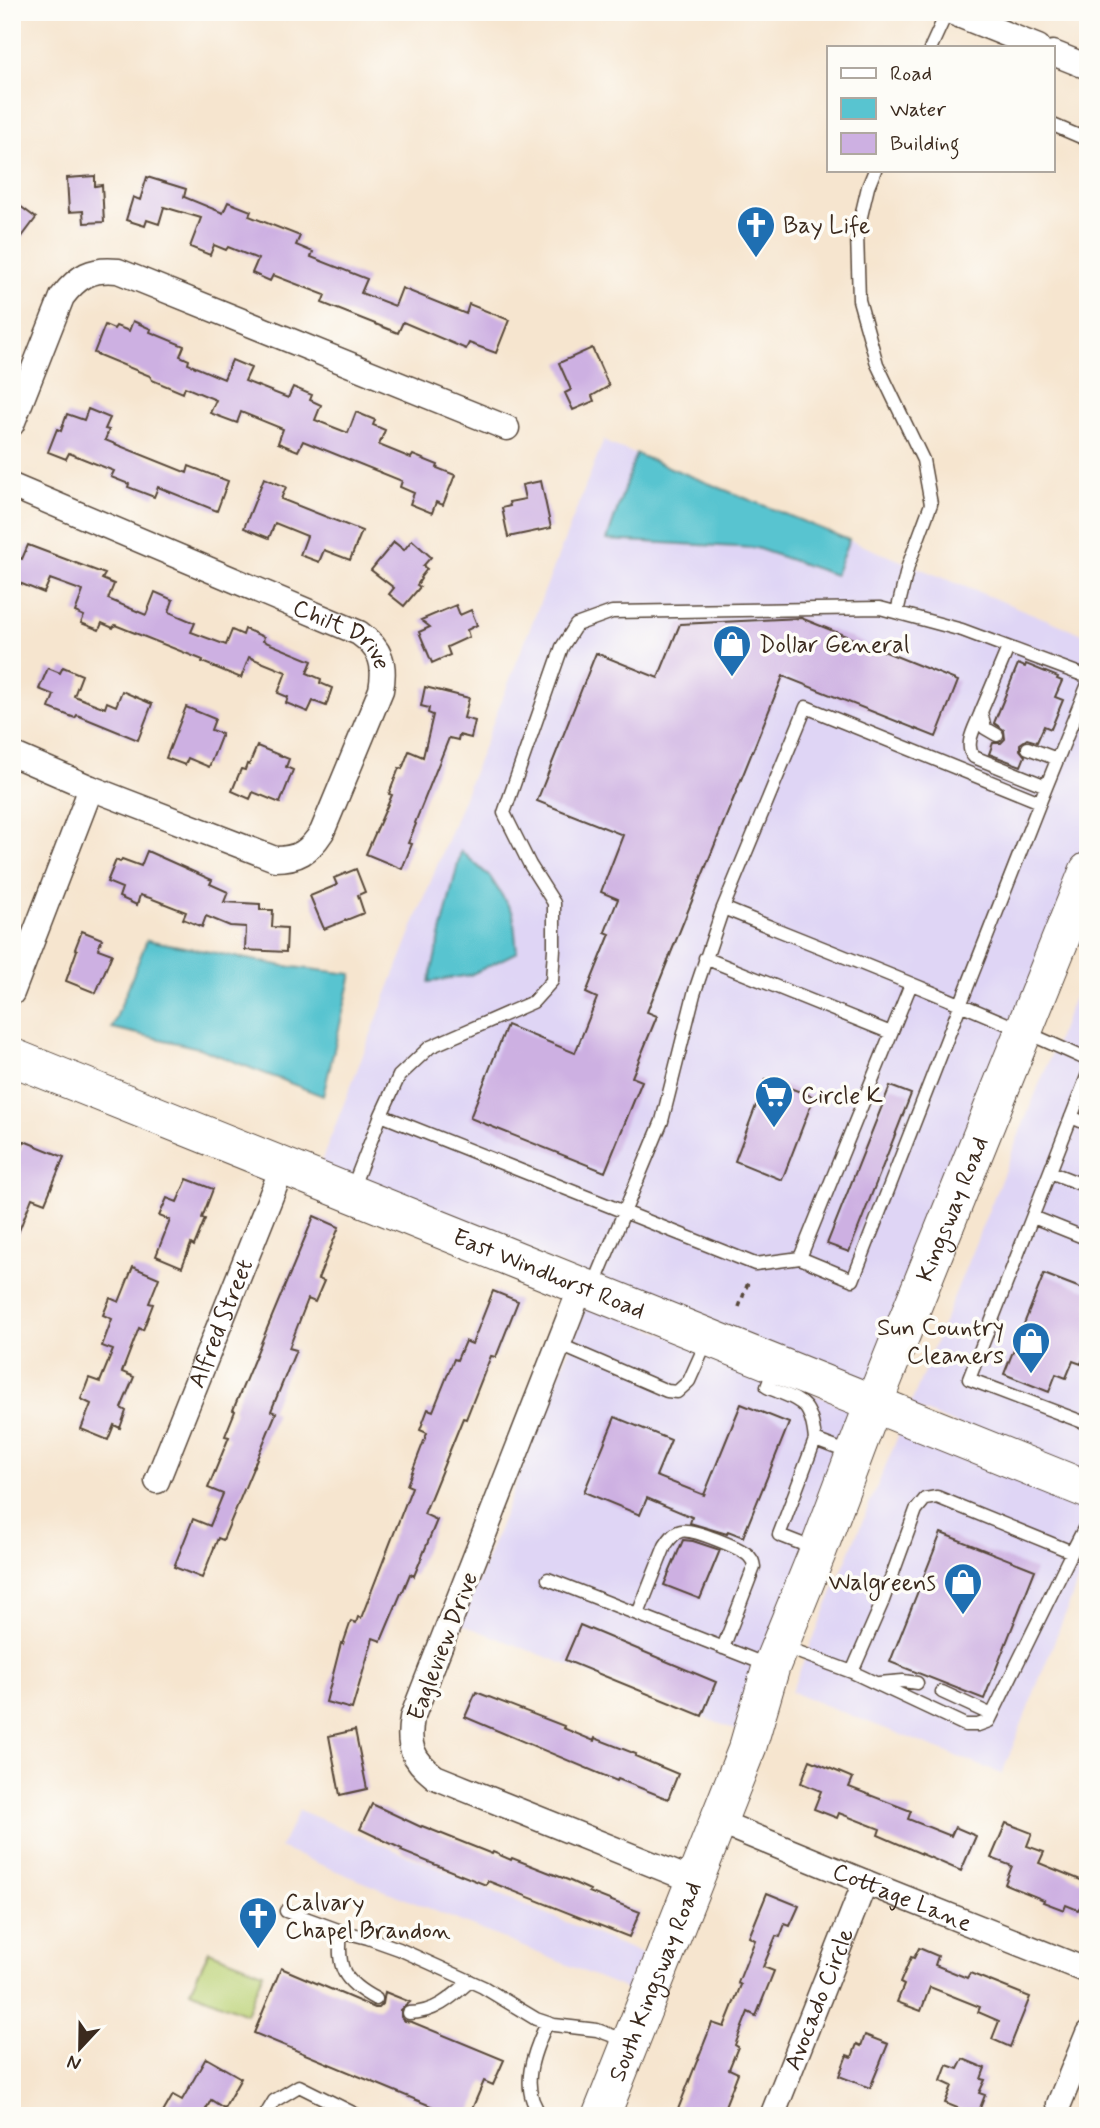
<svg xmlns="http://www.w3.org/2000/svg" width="1100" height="2128" font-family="Mynerve,sans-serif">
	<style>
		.built { fill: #dfd5f5 }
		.green { fill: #bbd276; stroke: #7b7e4a; stroke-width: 2 }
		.water { fill: #58c4d0; stroke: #4a7777; stroke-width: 2 }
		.building { fill: #cdb0e2 }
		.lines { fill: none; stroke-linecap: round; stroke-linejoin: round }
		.lane-casing { stroke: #574639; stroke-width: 15 }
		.street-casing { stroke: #574639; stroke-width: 27 }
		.secondary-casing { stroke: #574639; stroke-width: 39 }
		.path { stroke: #574639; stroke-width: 3.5; stroke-dasharray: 5 5; stroke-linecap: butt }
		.lane { stroke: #fff; stroke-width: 12 }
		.street { stroke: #fff; stroke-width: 24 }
		.secondary { stroke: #fff; stroke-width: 37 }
		.labels { text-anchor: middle; stroke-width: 7; stroke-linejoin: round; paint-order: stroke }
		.poi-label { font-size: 24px; fill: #3b2a1e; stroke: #fdfcf7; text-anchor: start }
		.street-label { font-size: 24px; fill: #3b2a1e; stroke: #fdfcf7 }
	</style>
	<rect width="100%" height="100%" fill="#fdfcf7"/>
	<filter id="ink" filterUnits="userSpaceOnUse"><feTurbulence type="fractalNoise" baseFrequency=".0143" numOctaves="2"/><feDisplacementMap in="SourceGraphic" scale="14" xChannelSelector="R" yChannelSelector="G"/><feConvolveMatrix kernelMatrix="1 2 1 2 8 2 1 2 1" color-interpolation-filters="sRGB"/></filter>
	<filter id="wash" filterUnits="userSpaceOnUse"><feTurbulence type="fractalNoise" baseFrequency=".00686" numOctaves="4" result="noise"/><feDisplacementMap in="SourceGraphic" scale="28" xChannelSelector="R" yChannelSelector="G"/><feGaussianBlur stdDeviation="1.57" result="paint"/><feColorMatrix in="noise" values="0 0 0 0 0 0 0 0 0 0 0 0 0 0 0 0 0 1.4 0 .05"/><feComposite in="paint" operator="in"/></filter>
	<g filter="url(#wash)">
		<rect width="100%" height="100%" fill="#f6e5cf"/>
		<!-- built -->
		<path class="built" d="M604,439L609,444L636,454L608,541L756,548L835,575L849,540L1088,636V842L867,1389L319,1167Z
			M1088,963V1477L910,1406Z
			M587,1303L858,1412L741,1732L461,1624Z
			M901,1429L1088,1504V1556L1002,1774L791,1692Z
			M299,1810L652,1958L629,2001V1994L624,1988L280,1848Z"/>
		<!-- green -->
		<path class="green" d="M209,1951L263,1972L246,2014L190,1991Z"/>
		<!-- water -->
		<path class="water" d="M636,454L849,540L835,575L756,548L607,540Z
			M461,851L490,877L513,913L517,952L470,975L429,982Z
			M147,940L284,966L352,974L323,1096L199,1048L112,1028Z"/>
		<g id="blocks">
			<!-- building -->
			<path class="building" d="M95,176V186L102,185L104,222L84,223L83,211L69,212L67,178Z
				M147,177L186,189L184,197L223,213L228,202L251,211L249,216L300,236L296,245L313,252L311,257L367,279L361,293L395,306L402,288L466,314L469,304L509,320L496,353L469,343L466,349L403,322L398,333L322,303L325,295L273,275L270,281L252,273L258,259L228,247L226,250L214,245L210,255L190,247L201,218L164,207L159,224L147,220L145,226L126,220L133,197L140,200Z
				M12,200L36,218L12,250Z
				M133,321L151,329L150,332L184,346L180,356L189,360L188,364L224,379L232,360L251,368L245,381L288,398L293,387L312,395L310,400L321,405L315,420L348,433L356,412L375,420L373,425L385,430L379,445L411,458L413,455L438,465L437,468L455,475L443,505L436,502L432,513L410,504L414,493L400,487L402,481L303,441L298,451L278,443L283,429L241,412L237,423L210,413L216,400L185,387L183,393L152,380L150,376L94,353L105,325L114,329L116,326L129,331Z
				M592,348L609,386L592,396L594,401L573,410L565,393L571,390L559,363Z
				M88,409L110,418L105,429L109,430L105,440L187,473L189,466L228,481L217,511L158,487L154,497L128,487L129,484L111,477L114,471L69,453L66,459L48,452L57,429L61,431L67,414L84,420Z
				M264,478L286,487L281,499L362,531L350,560L324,550L319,562L300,555L307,536L275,523L269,538L244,528Z
				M541,481L551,528L508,537L502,508L510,506L509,502L525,499L522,485Z
				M412,540L431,557L423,566L427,569L420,578L421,579L417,585L420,587L404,606L389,594L394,588L371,570L394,542L404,550Z
				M28,545L105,574L102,579L114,584L108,599L146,615L155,592L173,600L169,612L195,623L191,632L226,645L232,630L243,635L245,629L264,637L263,641L312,661L307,673L321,679L320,683L332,688L326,706L313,701L308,712L286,703L288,697L278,693L286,672L249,657L241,678L202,662L203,660L115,625L113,628L102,623L99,630L81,623L84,616L75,612L83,591L50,579L44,593L12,580V555L22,559Z
				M456,605L460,615L471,610L477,625L467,630L469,637L447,647L450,655L432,663L419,632L430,627L421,620Z
				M801,618L958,681L936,737L783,676L647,1012L657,1016L632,1077L642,1081L605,1172L470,1118L507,1025L575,1053L597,998L586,993L610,934L605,932L618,899L601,892L623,835L537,801L596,653L658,678L680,624Z
				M1018,664L1025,667L1026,664L1058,677L1057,679L1062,681L1055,697L1063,700L1051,729L1044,726L1037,742L1027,739L1020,744V750L1025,756L1021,766L989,754L993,743H1001L1005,739L1004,730L994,723Z
				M63,667L82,675L74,696L105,708L107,702L116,706L122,691L152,704L138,740L77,715L75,718L49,708L54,695L39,689L48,668L60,673Z
				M425,687L469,698L464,718L475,721L471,738L459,735L458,740L449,738L415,823L416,824L408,843L412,844L402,869L366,854L392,795L389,794L399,768L402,769L409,751L423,757L433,715L428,713L429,708L421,706Z
				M186,707L215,719L211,730L222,734L209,767L188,758L185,765L166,758Z
				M257,746L289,759L286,767L293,770L280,803L253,792L250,799L232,791L241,769L245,770L247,764L249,765Z
				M147,851L212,880L210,884L228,892L224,902L260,904V910H273L272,927L287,928L286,952L245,950L246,927L230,926L206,916L202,927L183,919L186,912L150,898L140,895L137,905L119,897L122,888L107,882L116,860L120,862L122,859L141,866Z
				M356,869L365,892L358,895L364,913L324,929L310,896L337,885L334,878Z
				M82,931L102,939L98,949L112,954L96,993L66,981L77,950L75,949Z
				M766,1079L814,1097L782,1180L735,1161Z
				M890,1086L911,1094L849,1252L827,1244Z
				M24,1141L64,1157L45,1203L32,1198L13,1246L12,1170Z
				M187,1179L213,1189L202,1218L205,1219L194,1246L191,1244L182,1267L156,1256L170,1220L159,1216L167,1198L177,1202Z
				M314,1216L339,1227L318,1279L324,1281L315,1302L308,1299L289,1348L296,1350L271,1411L276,1413L223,1540L218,1538L202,1578L174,1567L193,1519L210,1526L223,1494L208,1488L229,1437L225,1436L235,1411L233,1410Z
				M133,1267L159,1278L149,1303L153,1304L143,1330L139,1328L122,1372L134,1377L121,1408L126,1411L120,1428L114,1425L108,1440L81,1429L91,1404L81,1399L89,1378L100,1382L113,1350L102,1346L112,1319L103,1315L110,1298L119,1302Z
				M1044,1274L1088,1291V1348L1081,1364L1073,1361L1066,1378L1056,1374L1049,1392L1004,1374Z
				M493,1291L518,1301L496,1357L491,1356L466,1419L463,1418L424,1514L437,1520L414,1576L410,1574L403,1591H402L381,1641L373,1638L352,1709L326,1702L341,1643L343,1644L351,1621L356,1623L358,1617L361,1618L412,1487L407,1485L427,1433L420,1430L428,1409L433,1411L454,1359L457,1360L465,1341L472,1344Z
				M741,1404L789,1423L743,1537L728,1531L727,1534L690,1523L692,1517L647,1498L640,1515L584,1492L615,1417L671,1440L656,1476L704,1495Z
				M941,1533L1035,1570L984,1699L890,1662Z
				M683,1540L693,1541L720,1550L700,1599L664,1585Z
				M580,1625L716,1682L702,1716L565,1660Z
				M476,1692L564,1726L563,1728L594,1741L595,1738L636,1754L635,1756L678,1774L668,1799L618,1779L617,1781L465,1717Z
				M355,1730L367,1789L340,1795L329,1736Z
				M810,1760L853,1778L849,1787L911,1811L908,1819L951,1836L955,1827L976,1836L961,1871L878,1835L880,1829L839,1813L837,1818L814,1809L821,1791L801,1783Z
				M372,1804L421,1827L422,1826L492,1854L493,1852L511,1860L512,1858L568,1880L590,1890L589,1892L640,1912L629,1937L488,1881L486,1885L401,1851L402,1849L360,1829Z
				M1006,1823L1032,1833L1027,1846L1044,1852L1039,1863L1088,1883V1910L1080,1907L1078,1910L1066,1905L1064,1910L1043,1902L1044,1900L1005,1884L1012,1866L991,1858Z
				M767,1893L799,1906L790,1926L785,1924L780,1937L776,1936L763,1967L774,1971L756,2016L748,2012L735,2045L738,2047L729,2069L738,2073L723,2111L721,2110L719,2116H687L677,2112L712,2023L724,2027L741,1985L738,1983L755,1940L749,1937Z
				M919,1948L938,1956L935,1965L967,1978L970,1973L1030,1997L1010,2047L992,2039L999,2021L978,2012L980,2007L930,1987L921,2011L897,2002L904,1985L900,1983L911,1957L914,1958Z
				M281,1968L375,2008H379L383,2004L385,1992L410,2002L401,2010V2017L405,2021L412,2022L504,2060L493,2085L484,2081L469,2116H455L254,2033Z
				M865,2035L888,2044L870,2088L839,2076L847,2055L852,2057L857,2044L861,2046Z
				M206,2058L241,2078L224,2108L211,2100L204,2113L209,2116H161L173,2095L182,2100Z
				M963,2059L985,2068L981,2079L985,2080L979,2093L985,2095L977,2116L945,2103L952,2086L941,2081L947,2065L958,2069Z"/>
		</g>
	</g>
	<g filter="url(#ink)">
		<use href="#blocks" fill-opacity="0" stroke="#574639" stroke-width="2"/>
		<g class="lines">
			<defs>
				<path id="lane" d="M931,47L947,12
					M1053,125L1088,140
					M875,170L868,187L857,233L859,300L877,364L923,460L931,504L908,566L897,612
					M981,712C976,726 963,745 974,757L1046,786
					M997,735L985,728L981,712L1008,648
					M1028,748L1057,759
					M1040,802L1088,684
					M705,958L891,1033
					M911,984L800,1258L853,1280C915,1121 977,961 1040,802L806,707L723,908C845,957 968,1005 1088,1060
					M1088,1074L969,1379L1088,1424
					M381,1115L755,1264L800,1258
					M1071,1117L1088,1124
					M1050,1172L1088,1187
					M352,1189L381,1115L399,1076L430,1047L533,1002L552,981L554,949V903L530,865L504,813L562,647L576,625L612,612L880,608L962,630L1088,677
					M1033,1217L1088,1239
					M593,1287L662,1121L694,994L723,908
					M558,1344L667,1391L677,1392L689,1381L707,1341
					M775,1366L767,1387C801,1402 811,1400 815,1440
					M815,1549L779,1535L815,1440L850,1453
					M548,1579L767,1665
					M638,1614L665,1546C669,1540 673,1533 681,1531C692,1528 741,1548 749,1556C753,1561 753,1561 754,1567L723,1648
					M798,1652L852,1672L882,1603L916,1510L925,1499L937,1497L1072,1552L1088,1521
					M852,1672L965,1725H978L989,1721L1072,1552
					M879,1683L903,1681L917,1683
					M942,1692L992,1715
					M286,1911L341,1931L368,1938L399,1949L483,1987L536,2019L554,2025L597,2030L627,2041
					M341,1931C337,1968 342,1981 376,1999
					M409,2013C435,2013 452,1997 470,1981
					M265,2116L274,2101L299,2086L359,2116
					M542,2116C518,2089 534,2051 547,2023"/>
				<g id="street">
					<path d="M951,12L1038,47"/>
					<path d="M1053,53L1088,67"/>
					<path d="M12,424L62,297C78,276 92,268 118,271L507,428"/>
					<path id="s1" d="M12,486L359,633C381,649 386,663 381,690L322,832C309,852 298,859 275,859L91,788L12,754"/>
					<path d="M12,993L91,788"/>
					<path d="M581,1287L412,1718C407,1746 412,1759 435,1777L694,1881"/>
					<path id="s2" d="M157,1481L283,1166"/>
					<path id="s3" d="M719,1822L865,1882L1088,1971"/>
					<path d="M1059,2104L1088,2033"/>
					<path id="s4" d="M772,2116L865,1882"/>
				</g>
				<g id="secondary">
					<path id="s5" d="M12,1057L1088,1490"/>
					<path id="s6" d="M601,2116L748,1746L771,1667L818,1551L873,1405L1088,871"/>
				</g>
			</defs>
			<!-- lane casing -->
			<use href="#lane" class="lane-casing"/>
			<!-- street casing -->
			<use href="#street" class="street-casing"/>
			<!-- secondary casing -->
			<use href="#secondary" class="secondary-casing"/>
			<!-- path -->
			<path class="path" d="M739,1307L749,1280"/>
			<!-- lane -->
			<use href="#lane" class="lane"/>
			<!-- street -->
			<use href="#street" class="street"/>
			<!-- secondary -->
			<use href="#secondary" class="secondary"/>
		</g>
	</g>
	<!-- icons -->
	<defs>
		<symbol id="church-pin" viewBox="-11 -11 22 30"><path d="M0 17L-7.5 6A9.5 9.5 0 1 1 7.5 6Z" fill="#1f6fb2" stroke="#fdfcf7"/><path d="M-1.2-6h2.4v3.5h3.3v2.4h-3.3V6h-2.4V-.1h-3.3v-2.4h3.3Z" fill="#fff"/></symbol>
		<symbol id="shop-pin" viewBox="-11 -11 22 30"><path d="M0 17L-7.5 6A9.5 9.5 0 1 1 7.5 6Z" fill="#1f6fb2" stroke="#fdfcf7"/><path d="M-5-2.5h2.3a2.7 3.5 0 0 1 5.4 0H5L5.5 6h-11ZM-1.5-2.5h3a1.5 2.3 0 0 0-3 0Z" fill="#fff"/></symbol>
		<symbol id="supermarket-pin" viewBox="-11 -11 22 30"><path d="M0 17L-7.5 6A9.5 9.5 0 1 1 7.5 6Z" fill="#1f6fb2" stroke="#fdfcf7"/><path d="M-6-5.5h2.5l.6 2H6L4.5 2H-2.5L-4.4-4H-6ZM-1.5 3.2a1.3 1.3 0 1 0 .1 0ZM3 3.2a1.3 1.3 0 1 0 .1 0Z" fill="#fff"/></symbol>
	</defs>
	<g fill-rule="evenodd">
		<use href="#church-pin" x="734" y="203" width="44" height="60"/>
		<use href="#shop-pin" x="710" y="622" width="44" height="60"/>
		<use href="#supermarket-pin" x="752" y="1073" width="44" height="60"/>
		<use href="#shop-pin" x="1009" y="1319" width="44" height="60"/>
		<use href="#shop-pin" x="941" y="1560" width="44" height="60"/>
		<use href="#church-pin" x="236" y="1894" width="44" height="60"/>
	</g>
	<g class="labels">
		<!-- poi labels -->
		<g class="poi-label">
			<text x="783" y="233">Bay Life</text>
			<text x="759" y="652">Dollar General</text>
			<text x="801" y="1103">Circle K</text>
			<text x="1004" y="1335" text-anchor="end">Sun Country<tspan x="1004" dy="28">Cleaners</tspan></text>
			<text x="936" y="1590" text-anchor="end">Walgreens</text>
			<text x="285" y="1910">Calvary<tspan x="285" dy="28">Chapel Brandon</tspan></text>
		</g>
		<!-- street labels -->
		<g class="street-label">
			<text dy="8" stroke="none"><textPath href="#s1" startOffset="364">Chilt Drive</textPath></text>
			<text dy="8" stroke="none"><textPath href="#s6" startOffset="973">Kingsway Road</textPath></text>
			<text dy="8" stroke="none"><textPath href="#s5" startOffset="579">East Windhorst Road</textPath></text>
			<text dy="8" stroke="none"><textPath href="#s2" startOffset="170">Alfred Street</textPath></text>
			<text transform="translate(442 1646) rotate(-69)" y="8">Eagleview Drive</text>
			<text dy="8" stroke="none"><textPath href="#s3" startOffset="198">Cottage Lane</textPath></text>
			<text dy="8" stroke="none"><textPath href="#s6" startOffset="145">South Kingsway Road</textPath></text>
			<text dy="8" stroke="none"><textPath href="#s4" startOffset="126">Avocado Circle</textPath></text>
		</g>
	</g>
	<!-- margin -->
	<rect width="1100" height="2128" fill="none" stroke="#fdfcf7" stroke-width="42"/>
	<!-- legend -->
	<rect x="827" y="46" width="228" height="126" fill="#fdfcf7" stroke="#afa8a0" stroke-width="2"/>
	<rect x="841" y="68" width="35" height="10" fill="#ffffff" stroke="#afa8a0" stroke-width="2"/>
	<text x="890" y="80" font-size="21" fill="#3b2a1e">Road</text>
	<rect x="841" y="98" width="35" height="21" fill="#58c4d0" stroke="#afa8a0" stroke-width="2"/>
	<text x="890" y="116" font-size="21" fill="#3b2a1e">Water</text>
	<rect x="841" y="133" width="35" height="21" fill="#cdb0e2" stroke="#afa8a0" stroke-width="2"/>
	<text x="890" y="150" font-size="21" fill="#3b2a1e">Building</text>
	<!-- north arrow -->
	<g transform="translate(80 2048) rotate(202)" stroke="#fdfcf7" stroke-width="5" paint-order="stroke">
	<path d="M0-5L12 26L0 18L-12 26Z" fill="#3b2a1e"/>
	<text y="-10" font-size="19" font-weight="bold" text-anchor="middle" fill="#3b2a1e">N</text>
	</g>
</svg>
